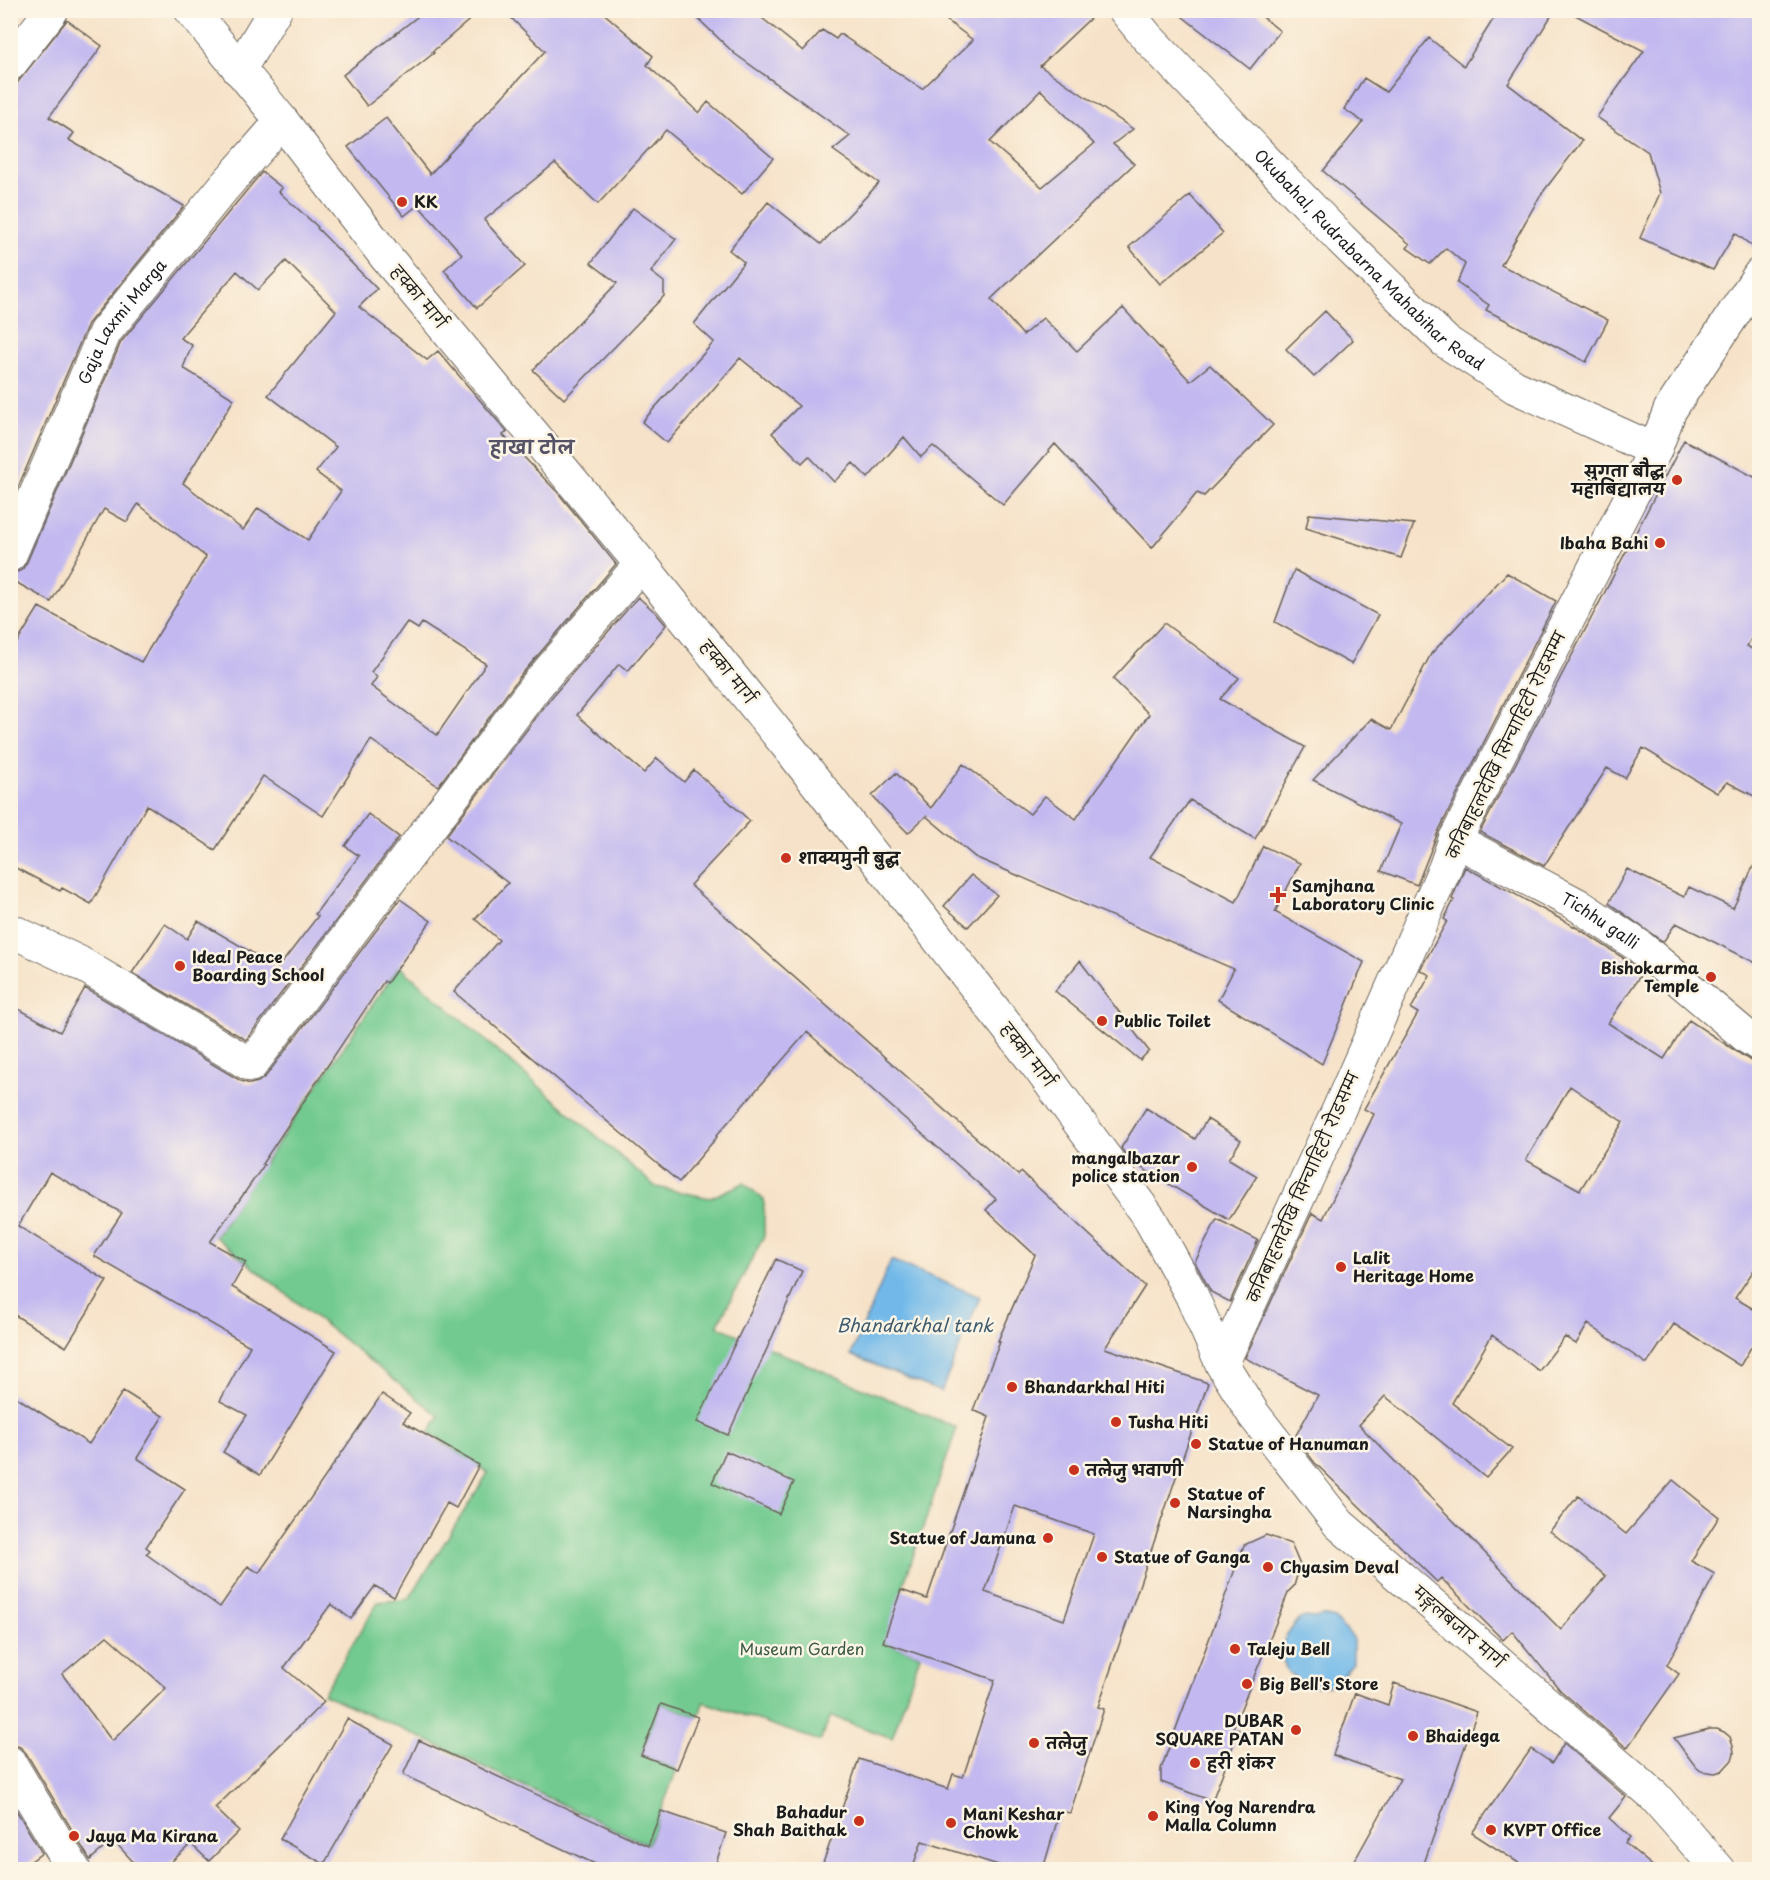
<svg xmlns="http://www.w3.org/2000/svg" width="1770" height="1880" font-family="'Playpen Sans','Playpen Sans Deva',sans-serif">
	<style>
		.green { fill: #72ca90; stroke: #477356; stroke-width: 1.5 }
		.water { fill: #72b9e9; stroke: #476a82; stroke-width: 1.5 }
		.building { fill: #c3b9f0; fill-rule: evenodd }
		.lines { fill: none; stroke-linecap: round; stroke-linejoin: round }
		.minor-casing { stroke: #686158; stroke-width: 35 }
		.major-casing { stroke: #686158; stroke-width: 35 }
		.minor { stroke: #fff; stroke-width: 33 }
		.major { stroke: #fff; stroke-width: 33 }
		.poi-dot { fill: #c8321e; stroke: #fcf5e5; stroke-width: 2 }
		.labels { text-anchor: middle; stroke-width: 5; stroke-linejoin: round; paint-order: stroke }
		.poi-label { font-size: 16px; font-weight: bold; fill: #1c1c1c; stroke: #fcf5e5; text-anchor: start }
		.street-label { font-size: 16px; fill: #1c1c1c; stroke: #fcf5e5 }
		.park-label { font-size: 16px; fill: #3a5945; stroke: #fcf5e5 }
		.neighbourhood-label { font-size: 18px; font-weight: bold; fill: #565366; stroke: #fcf5e5 }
		.water-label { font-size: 18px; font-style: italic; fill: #3e5b6e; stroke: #fcf5e5 }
	</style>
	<rect width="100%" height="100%" fill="#fcf5e5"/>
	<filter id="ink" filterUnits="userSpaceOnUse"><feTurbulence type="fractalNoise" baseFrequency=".0167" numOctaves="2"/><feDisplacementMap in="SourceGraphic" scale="12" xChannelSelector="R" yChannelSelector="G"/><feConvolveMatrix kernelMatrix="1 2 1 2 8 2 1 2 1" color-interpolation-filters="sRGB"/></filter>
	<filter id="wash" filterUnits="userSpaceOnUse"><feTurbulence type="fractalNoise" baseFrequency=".008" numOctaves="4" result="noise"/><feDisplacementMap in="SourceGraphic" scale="24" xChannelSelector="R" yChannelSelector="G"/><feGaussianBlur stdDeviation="1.35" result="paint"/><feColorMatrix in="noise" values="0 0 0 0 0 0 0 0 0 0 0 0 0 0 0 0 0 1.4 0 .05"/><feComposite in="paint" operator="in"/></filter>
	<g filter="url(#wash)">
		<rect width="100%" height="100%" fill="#f6e2c8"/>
		<!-- green -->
		<path class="green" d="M399,966L656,1187L710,1198L744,1183L764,1200V1236L717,1326L957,1428L884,1642L920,1655L892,1738L831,1716L820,1741L704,1702L698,1717L661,1704L641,1755L677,1769L648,1845L420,1737L323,1694L378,1602L409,1599L488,1473L429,1433L439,1416L215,1237L239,1200Z"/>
		<!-- water -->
		<path class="water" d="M891,1260L980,1297L941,1392L851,1355Z
			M1323,1616L1334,1619L1353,1637V1663L1335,1684L1329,1686H1308L1302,1684L1287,1671L1283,1660L1284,1653L1282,1645L1287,1634L1300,1619L1306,1617L1315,1618Z"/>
		<g id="blocks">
			<!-- building -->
			<path class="building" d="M426,10H481L432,52L434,53L367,106L343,75Z
				M503,10H600L653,56L647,65L699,113L708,102L773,158L742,194L666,130L598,204L555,163L484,220L525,266L477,308L444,270L462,254L418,205L404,216L348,147L386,118L430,174L545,51Z
				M689,10H752L803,51L822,30L836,39L840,34L922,89L973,40L933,10H1099L1040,66L1133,129L1113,144L1134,164L991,299L1023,335L1043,318L1077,351L1123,308L1190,381L1210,365L1273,425L1204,496L1197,493L1152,548L1055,444L1003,505L933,446L921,457L904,437L868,478L853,463L834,482L809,456L802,463L772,433L799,406L740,358L667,443L642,422L714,342L694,324L744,262L729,250L768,202L821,244L879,183L833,150L850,136L735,54ZM1041,90L1094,144L1042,187L990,142Z
				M1174,10H1254L1280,31L1250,69Z
				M1499,10H1555L1508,84L1582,141L1540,196L1501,265L1608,320L1586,362L1486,310L1489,305L1457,283L1465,264L1446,248L1430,264L1407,248L1410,244L1323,171L1363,122L1344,109L1364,78L1386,92L1429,38L1464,66Z
				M1566,10H1760V252L1735,233L1713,270L1640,238L1660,193L1648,152L1597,117L1644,51Z
				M67,20L102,46L49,117L74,133L69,140L184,206L88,324L10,506V92Z
				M262,172L282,188L279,192L318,227L317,228L377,289L359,307L427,360L438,351L507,432L503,435L559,494L616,564L521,675L438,786L371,740L323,816L263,776L215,850L147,805L91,904L62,888L60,891L10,865V654L39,607L141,662L206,557L138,504L127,522L104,509L51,602L10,579V575L22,570L27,562L121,342ZM286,261L336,311L268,395L336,447L316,472L341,491L308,540L258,508L243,530L183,483L234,399L183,368L192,345L180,338L237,271L258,290ZM407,622L418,629L422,623L486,664L437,735L371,686L377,677L371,672Z
				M1190,195L1223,233L1160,284L1129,247Z
				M633,208L676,239L651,272L664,282V296L564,399L533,370L617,283L591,263Z
				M1325,311L1353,340L1314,377L1286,349Z
				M1684,440L1760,480V623L1747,646L1760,654V799L1727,782L1717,793L1643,748L1625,778L1607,768L1544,866L1480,832Z
				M1309,514L1414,524L1401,558L1306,528Z
				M1294,570L1378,615L1351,664L1275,622Z
				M1507,573L1556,601L1438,832L1417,885L1381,871L1401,824L1313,780L1371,719L1391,730L1431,654Z
				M638,597L655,612L666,625L628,671L619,664L577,715L644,773L657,758L684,782L694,770L750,821L690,885L1018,1175L1021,1172L1145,1286L1105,1348L1208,1383L1098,1707L1104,1709L1070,1813L1060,1811L1043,1869H1011L922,1841L912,1869H821L859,1759L948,1789L953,1774L963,1777L995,1680L883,1642L901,1590L927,1599L989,1417L973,1410L1000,1342L998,1341L1035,1255L986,1210L996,1199L807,1032L716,1136L717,1137L679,1182L454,992L499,940L475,919L508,883L446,836L551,698ZM1015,1506L1094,1534L1064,1620L985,1592Z
				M1164,623L1239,678L1220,699L1305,747L1255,839L1190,800L1150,857L1236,902L1263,846L1300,863L1275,912L1364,962L1322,1064L1218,1000L1234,969L975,857L926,816L908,833L872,796L896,773L931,808L963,764L1030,814L1045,796L1076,819L1149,714L1113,679Z
				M368,814L399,837L246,1040L132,973L165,924L187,939L198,921L278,968L318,916L315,914L359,856L345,846Z
				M1760,853V965L1676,923L1663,942L1609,903L1627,869L1684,897L1689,887L1733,908Z
				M1465,867L1579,929L1628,961L1642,973L1608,1023L1664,1059L1689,1020L1760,1067V1261L1735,1298L1760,1313V1332L1740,1366L1674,1324L1647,1364L1588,1324L1576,1344L1565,1337L1539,1371L1492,1335L1452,1403L1512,1449L1486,1478L1385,1396L1359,1425L1561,1630L1606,1576L1550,1531L1578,1496L1626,1534L1673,1480L1719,1517L1691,1561L1715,1574L1667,1665L1679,1674L1627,1748L1560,1690L1512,1631L1503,1640L1441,1578L1437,1582L1315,1463L1295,1437L1318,1395L1245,1358L1312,1213L1323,1219L1374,1114L1364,1109L1418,1013L1411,1009L1430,975L1420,970L1447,921L1444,919L1454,900L1452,899ZM1570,1086L1623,1122L1580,1190L1526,1160Z
				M971,875L997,895L968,927L944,906Z
				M400,899L431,921L387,983L384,981L262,1164L264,1165L210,1242L246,1262L232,1287L336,1351L260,1475L223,1452L247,1415L220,1401L250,1346L94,1256L122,1213L50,1172L18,1226L107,1281L66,1347L10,1312V1004L60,1032L85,988L241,1081L250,1084L258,1082L266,1076Z
				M1080,961L1149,1051L1140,1060L1055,991Z
				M1146,1108L1195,1139L1207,1119L1241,1140L1229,1159L1257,1176L1229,1220L1130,1161L1121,1148Z
				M1217,1219L1258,1240L1230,1302L1211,1292L1195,1262Z
				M776,1259L802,1271L728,1435L697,1422Z
				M123,1391L163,1416L137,1458L185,1489L146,1547L150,1550L146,1554L220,1607L248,1566L259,1573L382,1394L410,1413L403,1422L479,1465L456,1508L447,1503L394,1597L375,1586L351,1619L331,1604L284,1668L324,1702L215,1808L239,1831L209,1861L191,1844L163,1869H140L113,1840L90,1860L26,1753L20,1747L10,1744V1393L89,1444ZM107,1636L166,1688L112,1741L62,1674Z
				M726,1451L794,1482L779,1514L712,1483Z
				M1266,1535L1291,1544L1300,1565L1294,1586L1289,1591L1233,1728L1239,1730L1212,1801L1161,1782V1769L1244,1545Z
				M1394,1683L1477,1712L1422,1869H1350L1400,1779L1333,1755L1355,1693L1388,1705Z
				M661,1704L698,1717L677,1769L641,1755Z
				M347,1719L393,1744L324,1864L280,1839Z
				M1709,1729H1717L1724,1732L1730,1737L1733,1745L1734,1753L1732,1760L1722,1771L1715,1773L1701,1771L1696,1767L1674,1738Z
				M419,1740L648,1846L661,1811L726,1833L714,1869H606L403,1775Z
				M1564,1743L1626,1797L1609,1818L1630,1837L1625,1843L1656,1869H1528L1472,1833L1531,1749L1552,1763Z
				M10,1800L42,1853L20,1869H10Z"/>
		</g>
	</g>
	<g filter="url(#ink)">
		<use href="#blocks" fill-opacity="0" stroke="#686158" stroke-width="1.5"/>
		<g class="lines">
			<defs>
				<g id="minor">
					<path id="s1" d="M1125,10L1147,37L1341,239L1445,341L1515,387L1655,450"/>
					<path d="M10,64L52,10"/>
					<path d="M239,70L275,10"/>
					<path id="s2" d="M10,555L105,332L224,187L282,121"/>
					<path id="s3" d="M1455,840L1578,905L1639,946L1747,1037L1760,1045"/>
					<path d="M10,930L78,962L251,1065L536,686L641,564"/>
					<path d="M1222,1364L1339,1109L1445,868L1455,840L1655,450L1670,410L1760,274"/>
					<path d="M10,1763L74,1870"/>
				</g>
				<path id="major" d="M191,10L282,121L386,257L641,564L794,754L1040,1069L1150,1219L1191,1294L1222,1364L1254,1415L1339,1524L1655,1797L1719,1870"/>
			</defs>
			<!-- minor casing -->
			<use href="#minor" class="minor-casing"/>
			<!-- major casing -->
			<use href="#major" class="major-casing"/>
			<!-- minor -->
			<use href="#minor" class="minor"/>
			<!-- major -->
			<use href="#major" class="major"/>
		</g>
	</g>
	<!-- markers -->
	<g class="poi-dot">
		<circle cx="402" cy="202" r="6"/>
		<circle cx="1677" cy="480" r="6"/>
		<circle cx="1660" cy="543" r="6"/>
		<circle cx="786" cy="858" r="6"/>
		<path d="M1275 886h6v6h6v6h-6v6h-6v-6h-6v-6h6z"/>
		<circle cx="180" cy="966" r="6"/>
		<circle cx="1711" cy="977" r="6"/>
		<circle cx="1102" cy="1021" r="6"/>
		<circle cx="1192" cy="1167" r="6"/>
		<circle cx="1341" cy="1267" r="6"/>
		<circle cx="1012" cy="1387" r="6"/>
		<circle cx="1116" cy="1422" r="6"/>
		<circle cx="1196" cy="1444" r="6"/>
		<circle cx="1074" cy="1470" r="6"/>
		<circle cx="1175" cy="1503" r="6"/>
		<circle cx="1048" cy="1538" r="6"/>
		<circle cx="1102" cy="1557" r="6"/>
		<circle cx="1268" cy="1567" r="6"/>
		<circle cx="1235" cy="1649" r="6"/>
		<circle cx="1247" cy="1684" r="6"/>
		<circle cx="1296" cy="1730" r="6"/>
		<circle cx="1413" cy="1736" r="6"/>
		<circle cx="1034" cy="1743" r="6"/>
		<circle cx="1195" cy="1763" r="6"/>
		<circle cx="1153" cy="1816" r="6"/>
		<circle cx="859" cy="1821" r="6"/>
		<circle cx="951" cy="1823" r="6"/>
		<circle cx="1491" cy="1830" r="6"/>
		<circle cx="74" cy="1836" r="6"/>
	</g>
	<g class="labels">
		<!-- poi labels -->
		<g class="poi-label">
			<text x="414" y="208">KK</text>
			<text x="1665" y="477" text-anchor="end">सुगता बौद्ध<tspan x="1665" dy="18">महाबिद्यालय</tspan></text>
			<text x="1648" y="549" text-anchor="end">Ibaha Bahi</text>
			<text x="798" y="864">शाक्यमुनी बुद्ध</text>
			<text x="1292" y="892">Samjhana<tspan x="1292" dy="18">Laboratory Clinic</tspan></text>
			<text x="192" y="963">Ideal Peace<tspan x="192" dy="18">Boarding School</tspan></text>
			<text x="1699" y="974" text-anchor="end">Bishokarma<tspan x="1699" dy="18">Temple</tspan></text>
			<text x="1114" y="1027">Public Toilet</text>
			<text x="1180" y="1164" text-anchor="end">mangalbazar<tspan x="1180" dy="18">police station</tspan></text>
			<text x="1353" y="1264">Lalit<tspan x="1353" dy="18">Heritage Home</tspan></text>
			<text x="1024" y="1393">Bhandarkhal Hiti</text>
			<text x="1128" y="1428">Tusha Hiti</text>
			<text x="1208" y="1450">Statue of Hanuman</text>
			<text x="1086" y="1476">तलेजु भवाणी</text>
			<text x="1187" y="1500">Statue of<tspan x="1187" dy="18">Narsingha</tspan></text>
			<text x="1036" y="1544" text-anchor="end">Statue of Jamuna</text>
			<text x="1114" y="1563">Statue of Ganga</text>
			<text x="1280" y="1573">Chyasim Deval</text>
			<text x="1247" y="1655">Taleju Bell</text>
			<text x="1259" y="1690">Big Bell's Store</text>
			<text x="1284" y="1727" text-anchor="end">DUBAR<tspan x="1284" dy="18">SQUARE PATAN</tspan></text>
			<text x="1425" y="1742">Bhaidega</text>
			<text x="1046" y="1749">तलेजु</text>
			<text x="1207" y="1769">हरी शंकर</text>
			<text x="1165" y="1813">King Yog Narendra<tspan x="1165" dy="18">Malla Column</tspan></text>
			<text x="847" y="1818" text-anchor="end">Bahadur<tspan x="847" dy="18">Shah Baithak</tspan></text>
			<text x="963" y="1820">Mani Keshar<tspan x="963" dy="18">Chowk</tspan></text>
			<text x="1503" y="1836">KVPT Office</text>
			<text x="86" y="1842">Jaya Ma Kirana</text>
		</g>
		<!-- street labels -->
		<g class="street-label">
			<text dy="6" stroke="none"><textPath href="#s1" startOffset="350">Okubahal, Rudrabarna Mahabihar Road</textPath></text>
			<text transform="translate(419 297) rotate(50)" y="6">हक्का मार्ग</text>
			<text dy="6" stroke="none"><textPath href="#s2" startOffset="260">Gaja Laxmi Marga</textPath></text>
			<text transform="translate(728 672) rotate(51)" y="6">हक्का मार्ग</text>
			<text transform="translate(1506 745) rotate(-64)" y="6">कनिबाहलदेखि सिन्चाहिटी रोडसम्म</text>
			<text dy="6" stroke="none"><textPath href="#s3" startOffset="166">Tichhu galli</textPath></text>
			<text transform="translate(1028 1055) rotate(52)" y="6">हक्का मार्ग</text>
			<text transform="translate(1303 1187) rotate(-66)" y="6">कनिबाहलदेखि सिन्चाहिटी रोडसम्म</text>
			<text transform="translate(1459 1627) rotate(41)" y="6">मङ्गलबजार मार्ग</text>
		</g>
		<!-- park labels -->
		<g class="park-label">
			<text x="802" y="1655">Museum Garden</text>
		</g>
		<!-- neighbourhood labels -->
		<g class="neighbourhood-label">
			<text x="532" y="454">हाखा टोल</text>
		</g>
		<!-- water labels -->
		<g class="water-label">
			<text x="915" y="1332">Bhandarkhal tank</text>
		</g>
	</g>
	<!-- margin -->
	<rect width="1770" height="1880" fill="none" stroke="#fcf5e5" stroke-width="36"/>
</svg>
